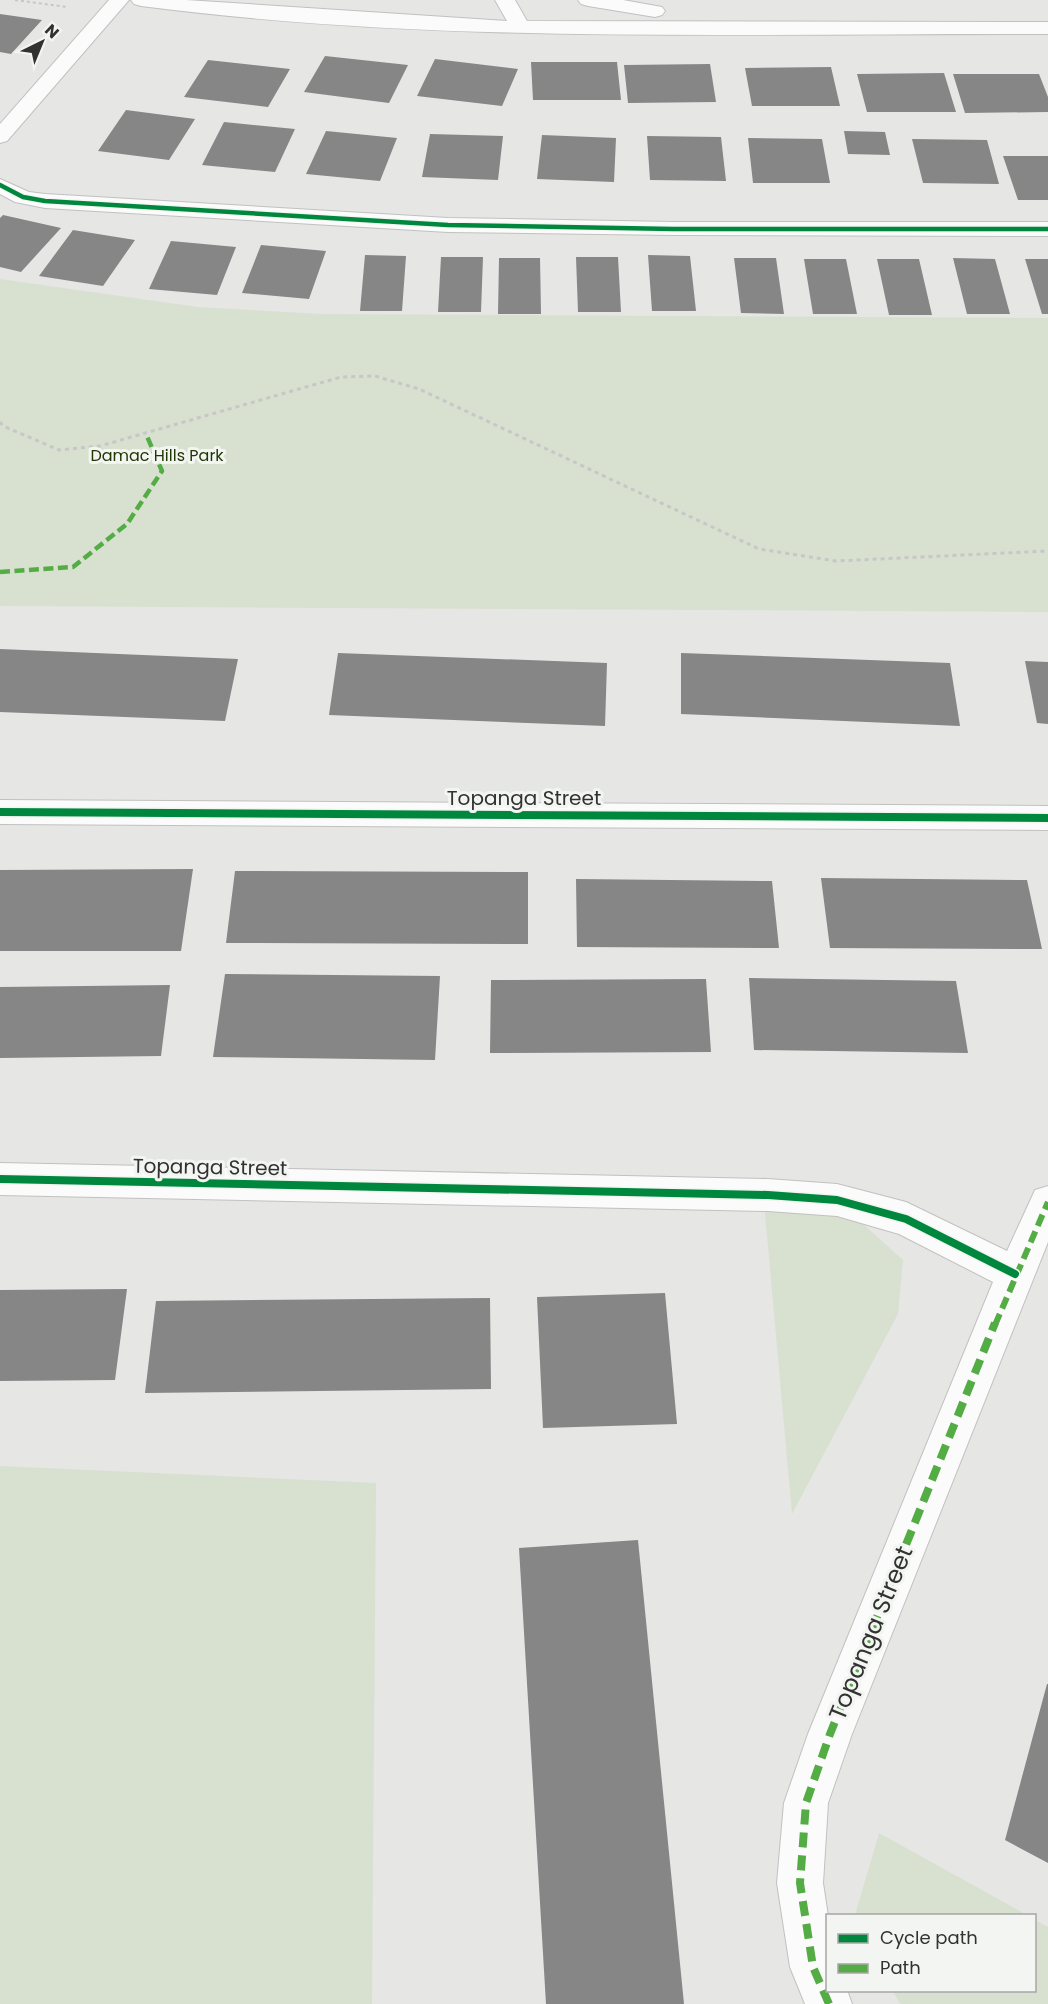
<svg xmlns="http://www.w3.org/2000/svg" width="1048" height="2004" font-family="Poppins,sans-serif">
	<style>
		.green { fill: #d8e0d0 }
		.building { fill: #858685 }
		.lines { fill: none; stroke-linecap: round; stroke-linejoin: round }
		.street-casing { stroke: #c1c1c0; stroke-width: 2 }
		.path-far1 { stroke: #c7c7c7; stroke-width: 2; stroke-dasharray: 3 3; stroke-linecap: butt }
		.path { stroke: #c7c7c7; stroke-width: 3; stroke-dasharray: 4 4; stroke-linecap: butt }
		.street { fill: #fbfbfb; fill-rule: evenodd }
		.quiet-far2 { stroke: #54ac45; stroke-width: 4.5; stroke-dasharray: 10 4.5; stroke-linecap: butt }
		.quiet-far1 { stroke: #54ac45; stroke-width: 6; stroke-dasharray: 12 6; stroke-linecap: butt }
		.quiet { stroke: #54ac45; stroke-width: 8; stroke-dasharray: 15 8; stroke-linecap: butt }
		.cycleway-far1-casing { stroke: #f3f5f2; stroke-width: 7 }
		.cycleway-casing { stroke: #f3f5f2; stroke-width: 11 }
		.cycleway-far1 { stroke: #00873e; stroke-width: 4.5 }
		.cycleway { stroke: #00873e; stroke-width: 8 }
		.labels { text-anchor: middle; stroke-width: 6; stroke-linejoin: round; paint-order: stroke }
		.far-park-label { font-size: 16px; fill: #203703; stroke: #f3f5f2 }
		.street-label { font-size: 20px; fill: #323231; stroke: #f3f5f2 }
		.near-street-label { font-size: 24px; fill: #323231; stroke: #f3f5f2 }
	</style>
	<rect width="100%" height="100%" fill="#e6e6e5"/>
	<!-- green -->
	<path class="green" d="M0,279L198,307L321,314L1048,318V612L0,606Z
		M764,1202L853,1215L903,1260L898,1314L792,1514Z
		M0,1466L376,1483L372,2004H0Z
		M879,1833L1027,1915H855Z
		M1035,1920L1048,1927V2004H900L893,1991L1034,1990Z"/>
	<!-- building -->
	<path class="building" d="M0,14L42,20L11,54L0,52Z
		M325,56L408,65L389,103L304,92Z
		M435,59L518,69L502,106L417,96Z
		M208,60L290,69L268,107L184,97Z
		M531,62H617L621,100H533Z
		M710,64L716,102L628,103L624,65Z
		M831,67L840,106H752L745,68Z
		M944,73L956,112H867L857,74Z
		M953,74H1039L1048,97V112L965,113Z
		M126,110L195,119L169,160L98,151Z
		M224,122L295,129L275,172L202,165Z
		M326,131L397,138L380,181L306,174Z
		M844,131L885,132L890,155L848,154Z
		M430,134L503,136L498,180L422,177Z
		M542,135L616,138L614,182L537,179Z
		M647,136L721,137L726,181L650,180Z
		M748,138L822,139L830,183H753Z
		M912,139L987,140L999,184L923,183Z
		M1003,156H1048V200H1018Z
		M3,215L61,228L21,272L0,267V218Z
		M73,230L135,240L103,286L39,276Z
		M171,241L236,247L217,295L149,289Z
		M261,245L326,251L309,299L242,293Z
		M365,255L406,256L402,311H360Z
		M648,255L690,256L696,311H652Z
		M441,257H483L481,312H438Z
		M576,257H618L621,312H578Z
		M499,258H540L541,314H498Z
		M734,258H776L784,314L741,313Z
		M953,258L995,259L1010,314H967Z
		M804,259H846L857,314H813Z
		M877,259H919L932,315H889Z
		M1025,259H1048V314H1042Z
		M0,649L238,659L225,721L0,712Z
		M338,653L607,663L605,726L329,715Z
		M681,653L950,663L960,726L681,714Z
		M1025,661L1048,662V724L1037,723Z
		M193,869L181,951H0V870Z
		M235,871L528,872V944L226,943Z
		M821,878L1027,880L1042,949L830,948Z
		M576,879L772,881L779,948L577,947Z
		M225,974L440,976L435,1060L213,1057Z
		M749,978L956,981L968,1053L754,1050Z
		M706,979L711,1052L490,1053L491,980Z
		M170,985L161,1056L0,1058V987Z
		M127,1289L115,1380L0,1381V1290Z
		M665,1293L677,1424L543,1428L537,1297Z
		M490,1298L491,1389L145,1393L156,1301Z
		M638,1540L684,2004H546L519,1548Z
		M1047,1684H1048V1863L1005,1840Z"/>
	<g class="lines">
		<defs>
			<path id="street" d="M109,0H129L7,141L0,143V124Z
				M131,0H186L507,21L495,0H515L527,21L1048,22V34C746,33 441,45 141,6L134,4Z
				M578,0H623L662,7L665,11L662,15L655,17L588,6L581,4Z
				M0,179L29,192L45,194L448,218L673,222H1048V236L673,235L448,232L45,208L15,202L0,194Z
				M0,800L1048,806V830L0,824Z
				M0,1163L768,1179L837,1184L906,1202L1007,1251L1035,1190L1048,1186V1242L852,1734L828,1803L823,1883L828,1916V1990H847L852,2004H805L790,1967L777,1883L784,1803L808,1734L993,1282L899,1234L837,1216L768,1211L0,1195Z"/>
		</defs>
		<!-- street casing -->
		<use href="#street" class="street-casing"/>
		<!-- path-far1 -->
		<path class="path-far1" d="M15,0L67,7"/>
		<!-- path -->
		<path class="path" d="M0,422L3,426L59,450L100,446L341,377L375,376L419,389L759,549L836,561L1048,551"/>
		<!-- street -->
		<use href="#street" class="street"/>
		<!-- quiet-far2 -->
		<path class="quiet-far2" d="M0,572L73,567L127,524L162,471L146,434"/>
		<!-- quiet-far1 -->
		<path class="quiet-far1" d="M995,1325L1048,1202"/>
		<!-- quiet -->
		<path class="quiet" d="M829,2004L813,1967L800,1883L806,1803L830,1734L995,1323"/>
		<defs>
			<path id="cycleway-far1" d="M0,185L23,197L45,201L448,225L673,229H1048"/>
			<path id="cycleway" d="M0,812L1048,818
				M0,1179L768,1195L837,1200L906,1219L1015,1274"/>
		</defs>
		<!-- cycleway-far1 casing -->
		<use href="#cycleway-far1" class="cycleway-far1-casing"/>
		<!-- cycleway casing -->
		<use href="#cycleway" class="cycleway-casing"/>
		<!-- cycleway-far1 -->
		<use href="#cycleway-far1" class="cycleway-far1"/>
		<!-- cycleway -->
		<use href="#cycleway" class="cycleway"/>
	</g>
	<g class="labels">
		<!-- far-park labels -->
		<g class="far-park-label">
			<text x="157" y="461">Damac Hills Park</text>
		</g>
		<!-- street labels -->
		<g class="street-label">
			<text x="524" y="805">Topanga Street</text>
			<text transform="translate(210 1167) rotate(1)" y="7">Topanga Street</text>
		</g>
		<!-- near-street labels -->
		<g class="near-street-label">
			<text transform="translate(871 1633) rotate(-68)" y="8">Topanga Street</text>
		</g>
	</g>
	<!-- legend -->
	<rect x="826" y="1914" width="210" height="78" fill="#f3f5f2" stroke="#a6a7a5" stroke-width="1.5"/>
	<rect x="838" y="1934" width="30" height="9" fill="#00873e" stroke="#a6a7a5" stroke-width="1.5"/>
	<text x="880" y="1944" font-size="18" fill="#323231">Cycle path</text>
	<rect x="838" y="1964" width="30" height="9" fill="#54ac45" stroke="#a6a7a5" stroke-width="1.5"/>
	<text x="880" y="1974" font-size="18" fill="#323231">Path</text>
	<!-- north arrow -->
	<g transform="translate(42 42) rotate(43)" stroke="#f3f5f2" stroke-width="4.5" paint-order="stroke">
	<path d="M0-4.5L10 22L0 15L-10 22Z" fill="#323231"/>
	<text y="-9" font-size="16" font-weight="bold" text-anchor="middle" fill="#323231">N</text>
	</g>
</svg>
